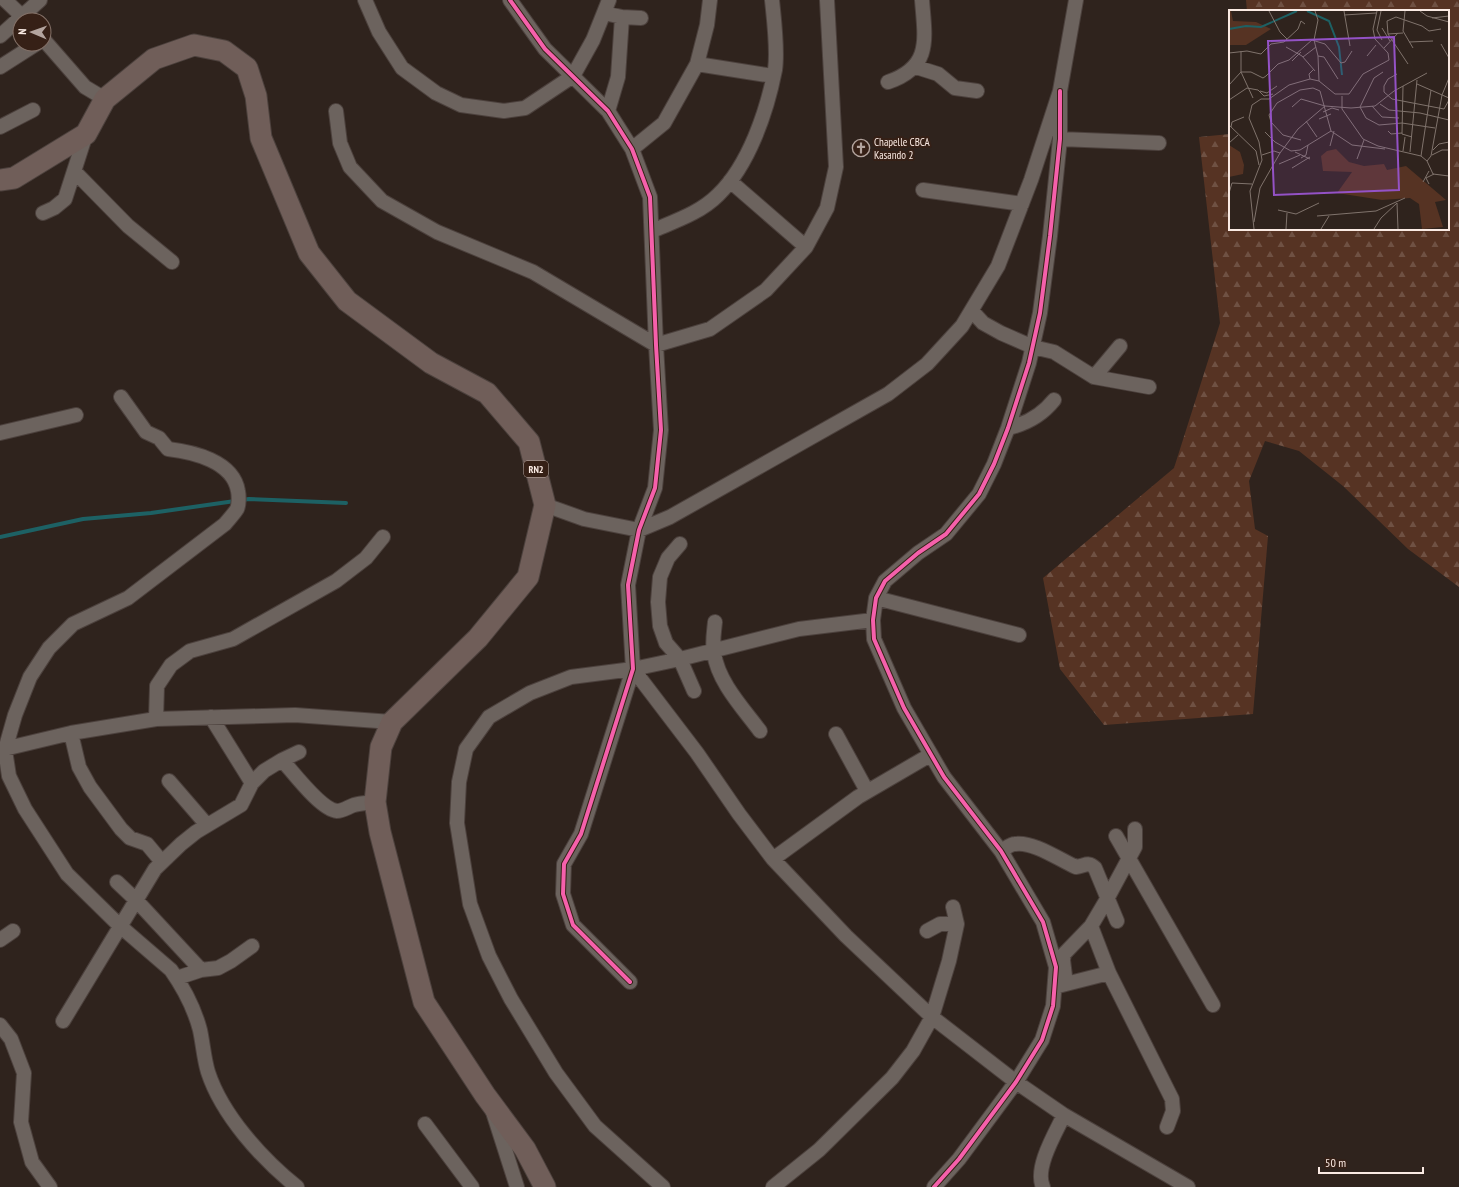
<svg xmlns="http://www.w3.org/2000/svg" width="1459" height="1187" font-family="'PT Sans Narrow',sans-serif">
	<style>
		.forest { fill: url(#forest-firs) }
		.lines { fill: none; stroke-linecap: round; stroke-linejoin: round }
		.stream { stroke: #1d6164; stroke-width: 4 }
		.minor-casing { stroke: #4c413d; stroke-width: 16 }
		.highway-casing { stroke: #4c413d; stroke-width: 23 }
		.minor { stroke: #6c635e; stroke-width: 14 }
		.highway { stroke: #705e59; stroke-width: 21 }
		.cycleway-casing { stroke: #362016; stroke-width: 6 }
		.cycleway { stroke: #f560ab; stroke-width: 4 }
		.labels { text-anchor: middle; stroke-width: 4; stroke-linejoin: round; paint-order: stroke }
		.shield { fill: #362016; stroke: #bfada6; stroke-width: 1 }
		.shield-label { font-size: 10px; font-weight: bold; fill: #faeae3 }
		.poi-label { font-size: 11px; fill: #faeae3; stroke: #362016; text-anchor: start }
		.inset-river { fill: none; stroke: #1d6164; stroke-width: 2 }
		.inset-road { fill: none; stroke: #80736c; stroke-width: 1 }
		.view { fill: #9452c6; fill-opacity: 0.15; stroke: #9452c6; stroke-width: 2 }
		.inset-edge { fill: none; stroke: #faeae3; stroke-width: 2 }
	</style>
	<defs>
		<pattern id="forest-firs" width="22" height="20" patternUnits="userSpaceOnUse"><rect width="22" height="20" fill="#563323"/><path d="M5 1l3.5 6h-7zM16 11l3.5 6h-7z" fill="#6f5143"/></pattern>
	</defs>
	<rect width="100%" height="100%" fill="#2f231d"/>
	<!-- forest -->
	<path class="forest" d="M1246,0H1459V587L1408,549L1343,486L1299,451L1265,441L1249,481L1255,529L1268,536L1253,714L1104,725L1060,669L1043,578L1174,468L1220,323L1199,137L1230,134V229H1448V11H1247Z"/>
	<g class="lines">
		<!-- stream -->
		<path class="stream" d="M0,537L83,519L151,513L249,499L346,503"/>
		<defs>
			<path id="minor" d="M5,0L26,20
				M365,0L379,32L402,68L436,93L461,105L504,111L525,108L573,76L593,40L609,0
				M510,0L545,49L608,111L632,149L650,197L656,345L661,430L655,488L639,530L628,585L633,669L581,834L564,864L563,894L573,925L630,982
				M604,13L622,17L618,77L608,111
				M622,17L641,18
				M0,36L40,0
				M44,40L85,87L105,99
				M697,64L773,76
				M0,67L36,44
				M916,67L938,74L955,88L977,91
				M888,82C932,67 925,39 922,0
				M336,111L340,143L350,167L382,201L437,232L533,272L656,345L710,329L766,290L806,247L827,208L836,167L827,0
				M0,127L33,110
				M1060,139L1159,143
				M632,149L664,123L697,64L707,25L710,0
				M74,171L128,226L172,262
				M730,181L806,247
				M923,190L1022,204
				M43,213L54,208L65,199L86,134
				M652,231C675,221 700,213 718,195C749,165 767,111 775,70C778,50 774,20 772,0
				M972,311L983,323L1001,333L1033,347L1054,352L1094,377L1149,387
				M1094,377L1120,346
				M121,397L146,432L159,438L168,449C193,452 233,461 238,491C239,496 239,505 237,509C234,514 229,519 225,524L128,598L73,624L49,648L30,677L15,715L5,750L9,776L25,809L67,874L120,926L171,970C185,990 194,1007 200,1030C203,1044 204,1059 208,1072C222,1115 262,1159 297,1187
				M1008,428C1026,424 1042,415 1054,400
				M0,433L76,415
				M545,505L584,519L639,530L670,517L888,394L927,364L962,326L998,266L1031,180L1060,91L1076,0
				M680,544L668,558L660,577L658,602L660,626L666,643L680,659L694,691
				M876,598L1019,635
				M715,622C714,632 712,643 714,653C718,682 743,708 760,731
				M633,669L697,753L739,814L773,859L846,936L932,1017L1016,1082L1064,1115L1188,1187
				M211,717L252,783
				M156,719L157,686L171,665L190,651L233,639L336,581L366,558L383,537
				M71,733L79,767L90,787L121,829L130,838L147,844L162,862
				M836,734L867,791
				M0,750L71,733L156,719L295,715L392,722
				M282,760C293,772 321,810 337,811C343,811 348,807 354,805C361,803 368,803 375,802
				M169,781L207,825
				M1116,836L1213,1005
				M1001,851C1005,849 1010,844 1015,844C1033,841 1060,860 1076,867C1085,866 1088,861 1095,868L1117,921
				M773,859L858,797L930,755
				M117,882L136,900L201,970
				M1091,926L1109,973L1172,1099L1173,1111L1167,1127
				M927,931L940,924H957
				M0,940L13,931
				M177,978L201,970L218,968L231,961L252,946
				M1066,984L1063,960L1064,954L1091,926L1107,899L1135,847V829
				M1058,986L1109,973
				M63,1021L155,869L181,844L196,832L241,805L252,783L264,771L282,760L299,752
				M0,1025L11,1039L24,1073L21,1122L32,1162L50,1187
				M493,1112L517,1187
				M425,1124L472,1187
				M663,1187L595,1126L556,1073L511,999L489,956L470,904L457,823L459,782L466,749L489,717L530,693L571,677L633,669L680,659L799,629L873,620
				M773,1187L819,1150L892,1078L913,1051L932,1017L949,961L957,924L953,907
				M934,1187L959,1159L1016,1082L1042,1040L1053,1006L1056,967L1043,922L1001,851L944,777L904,708L874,639L873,620L876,598L885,581L918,553L946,534L979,494L994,464L1008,428L1029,363L1040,313L1050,236L1060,139V91
				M1043,1187C1034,1168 1056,1132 1064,1115"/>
			<path id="highway" d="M0,180L14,178L86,134L105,99L154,59L194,45L224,51L247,68L256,96L261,138L309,253L347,301L431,363L487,393L529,442L545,505L528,577L478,638L392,722L381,747L375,802L380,832L424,1002L485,1095L525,1149L545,1187"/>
		</defs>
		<!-- minor casing -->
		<use href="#minor" class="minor-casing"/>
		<!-- highway casing -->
		<use href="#highway" class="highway-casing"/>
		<!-- minor -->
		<use href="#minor" class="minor"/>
		<!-- highway -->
		<use href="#highway" class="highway"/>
		<defs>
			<path id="cycleway" d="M510,0L545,49L608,111L632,149L650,197L656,345L661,430L655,488L639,530L628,585L633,669L581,834L564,864L563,894L573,925L630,982
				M934,1187L959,1159L1016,1082L1042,1040L1053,1006L1056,967L1043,922L1001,851L944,777L904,708L874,639L873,620L876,598L885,581L918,553L946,534L979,494L994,464L1008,428L1029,363L1040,313L1050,236L1060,139V91"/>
		</defs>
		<!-- cycleway casing -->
		<use href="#cycleway" class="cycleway-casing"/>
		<!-- cycleway -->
		<use href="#cycleway" class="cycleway"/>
	</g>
	<!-- icons -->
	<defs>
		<symbol id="church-ring" viewBox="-11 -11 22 22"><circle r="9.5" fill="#362016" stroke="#b3a49e" stroke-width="1.5"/><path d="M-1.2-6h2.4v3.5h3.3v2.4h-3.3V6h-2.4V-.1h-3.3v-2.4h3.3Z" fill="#b3a49e"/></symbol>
	</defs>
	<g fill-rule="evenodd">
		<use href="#church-ring" x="851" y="138" width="20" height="20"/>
	</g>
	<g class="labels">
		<!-- shield labels -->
		<rect class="shield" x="524" y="461" width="24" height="16" rx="3"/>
		<g class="shield-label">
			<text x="536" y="473">RN2</text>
		</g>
		<!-- poi labels -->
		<g class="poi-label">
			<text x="874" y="146">Chapelle CBCA<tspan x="874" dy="13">Kasando 2</tspan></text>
		</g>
	</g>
	<!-- overview -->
	<g transform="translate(1229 10)">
		<rect width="220" height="220" fill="#2f231d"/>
		<path d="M0,1H2L4,11L27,12L42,19L17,35H0ZM0,135L11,142L15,155L14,164L0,167ZM107,139L120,152L135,156L155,154L158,160L177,156L217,190L206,192L214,217L193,219L190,194L181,188L153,190L108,183L123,162L94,161L92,146L98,141Z" fill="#563323"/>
		<path class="inset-river" d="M78,1L100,11L110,37L113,65M0,19L17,16L32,17L68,1"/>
		<path class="inset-road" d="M40,1L51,22L58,29M86,1L89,10L85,30L89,46L90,71M115,1L121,36M152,1L148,20L153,30M176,1L174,21L184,38M191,1L198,6L220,12M115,5L147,3M203,8L220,6M153,18L161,31M159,24L174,23M180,32L204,31M212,34L220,48M57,37L73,46L86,61M155,38L169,23M12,41V62L24,88M0,43L18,41L32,44L42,34L55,32L69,19L72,11L76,14M89,46L95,47L109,69M138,46L147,35M74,47L87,37M63,51L72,42M179,54L159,24L158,11L167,7L193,16L200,21L212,19M154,62L145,68L131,97L137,108L150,115L173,113L206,118M168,64L159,69L155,76V82L163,89L215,99L220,90M81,69L80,64L85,59M188,74L220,88M0,75L12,62H22L34,68L37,66L49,54L60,50L83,30L96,34L112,53L116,52L123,41M174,76L173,124L183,127M31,81L38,83L48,76M113,86V99L134,129L149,136L192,146L198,151L204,164L220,166M0,90L18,78L29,80L35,86L44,84M151,94L160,100L191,103L220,110M143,96L153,107L170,108M63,97L72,89L96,96L122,98L146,96L165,81L198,63M94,102L103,98L110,100M90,109L102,104M77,111L88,127M0,115L27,141L30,155M2,117L3,112L15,107M159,121L162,124L173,123M36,122L46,132L62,141L71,140L102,121L123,135L156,139M72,130L54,125L42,112L40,105L48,93L71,80L84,78L91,81L102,121M0,133L9,125M101,136L105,121M204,140L210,134L220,132M174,141L176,127M66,142L81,149M181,142L188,70M33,145L45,141L51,143M203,145L213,140H220M192,146L202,80M72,148L77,145L79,135M128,149L135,130M198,151L202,146L213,85L220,68M50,154L71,145M63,158L81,147M194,172L200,161M200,174L197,168L205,164M0,183L3,173L23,174M49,200L67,204L90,193M88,206L147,201L176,188M25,212L31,178L51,143L69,119L96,96M25,219L21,181L33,150L30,132L20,108L23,95L32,89H40L60,75L81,69L90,71L106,84H120L134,64L160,50L159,43L146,29L144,19L148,1M57,219L58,203M92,219L100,206M145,219L152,208L168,193L169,219"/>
		<path class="view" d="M165,27L170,180L45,185L39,31Z"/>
		<rect width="220" height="220" class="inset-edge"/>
	</g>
	<!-- north arrow -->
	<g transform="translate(32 32) rotate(272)"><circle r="19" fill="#362016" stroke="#847168"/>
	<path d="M0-3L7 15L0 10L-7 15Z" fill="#b3a49e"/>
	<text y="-6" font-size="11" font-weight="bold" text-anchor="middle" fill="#faeae3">N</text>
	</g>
	<!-- scale -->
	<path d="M1319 1167v6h104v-6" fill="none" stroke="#faeae3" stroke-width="2"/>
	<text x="1325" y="1167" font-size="12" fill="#faeae3" stroke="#362016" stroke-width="3" paint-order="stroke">50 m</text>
</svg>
